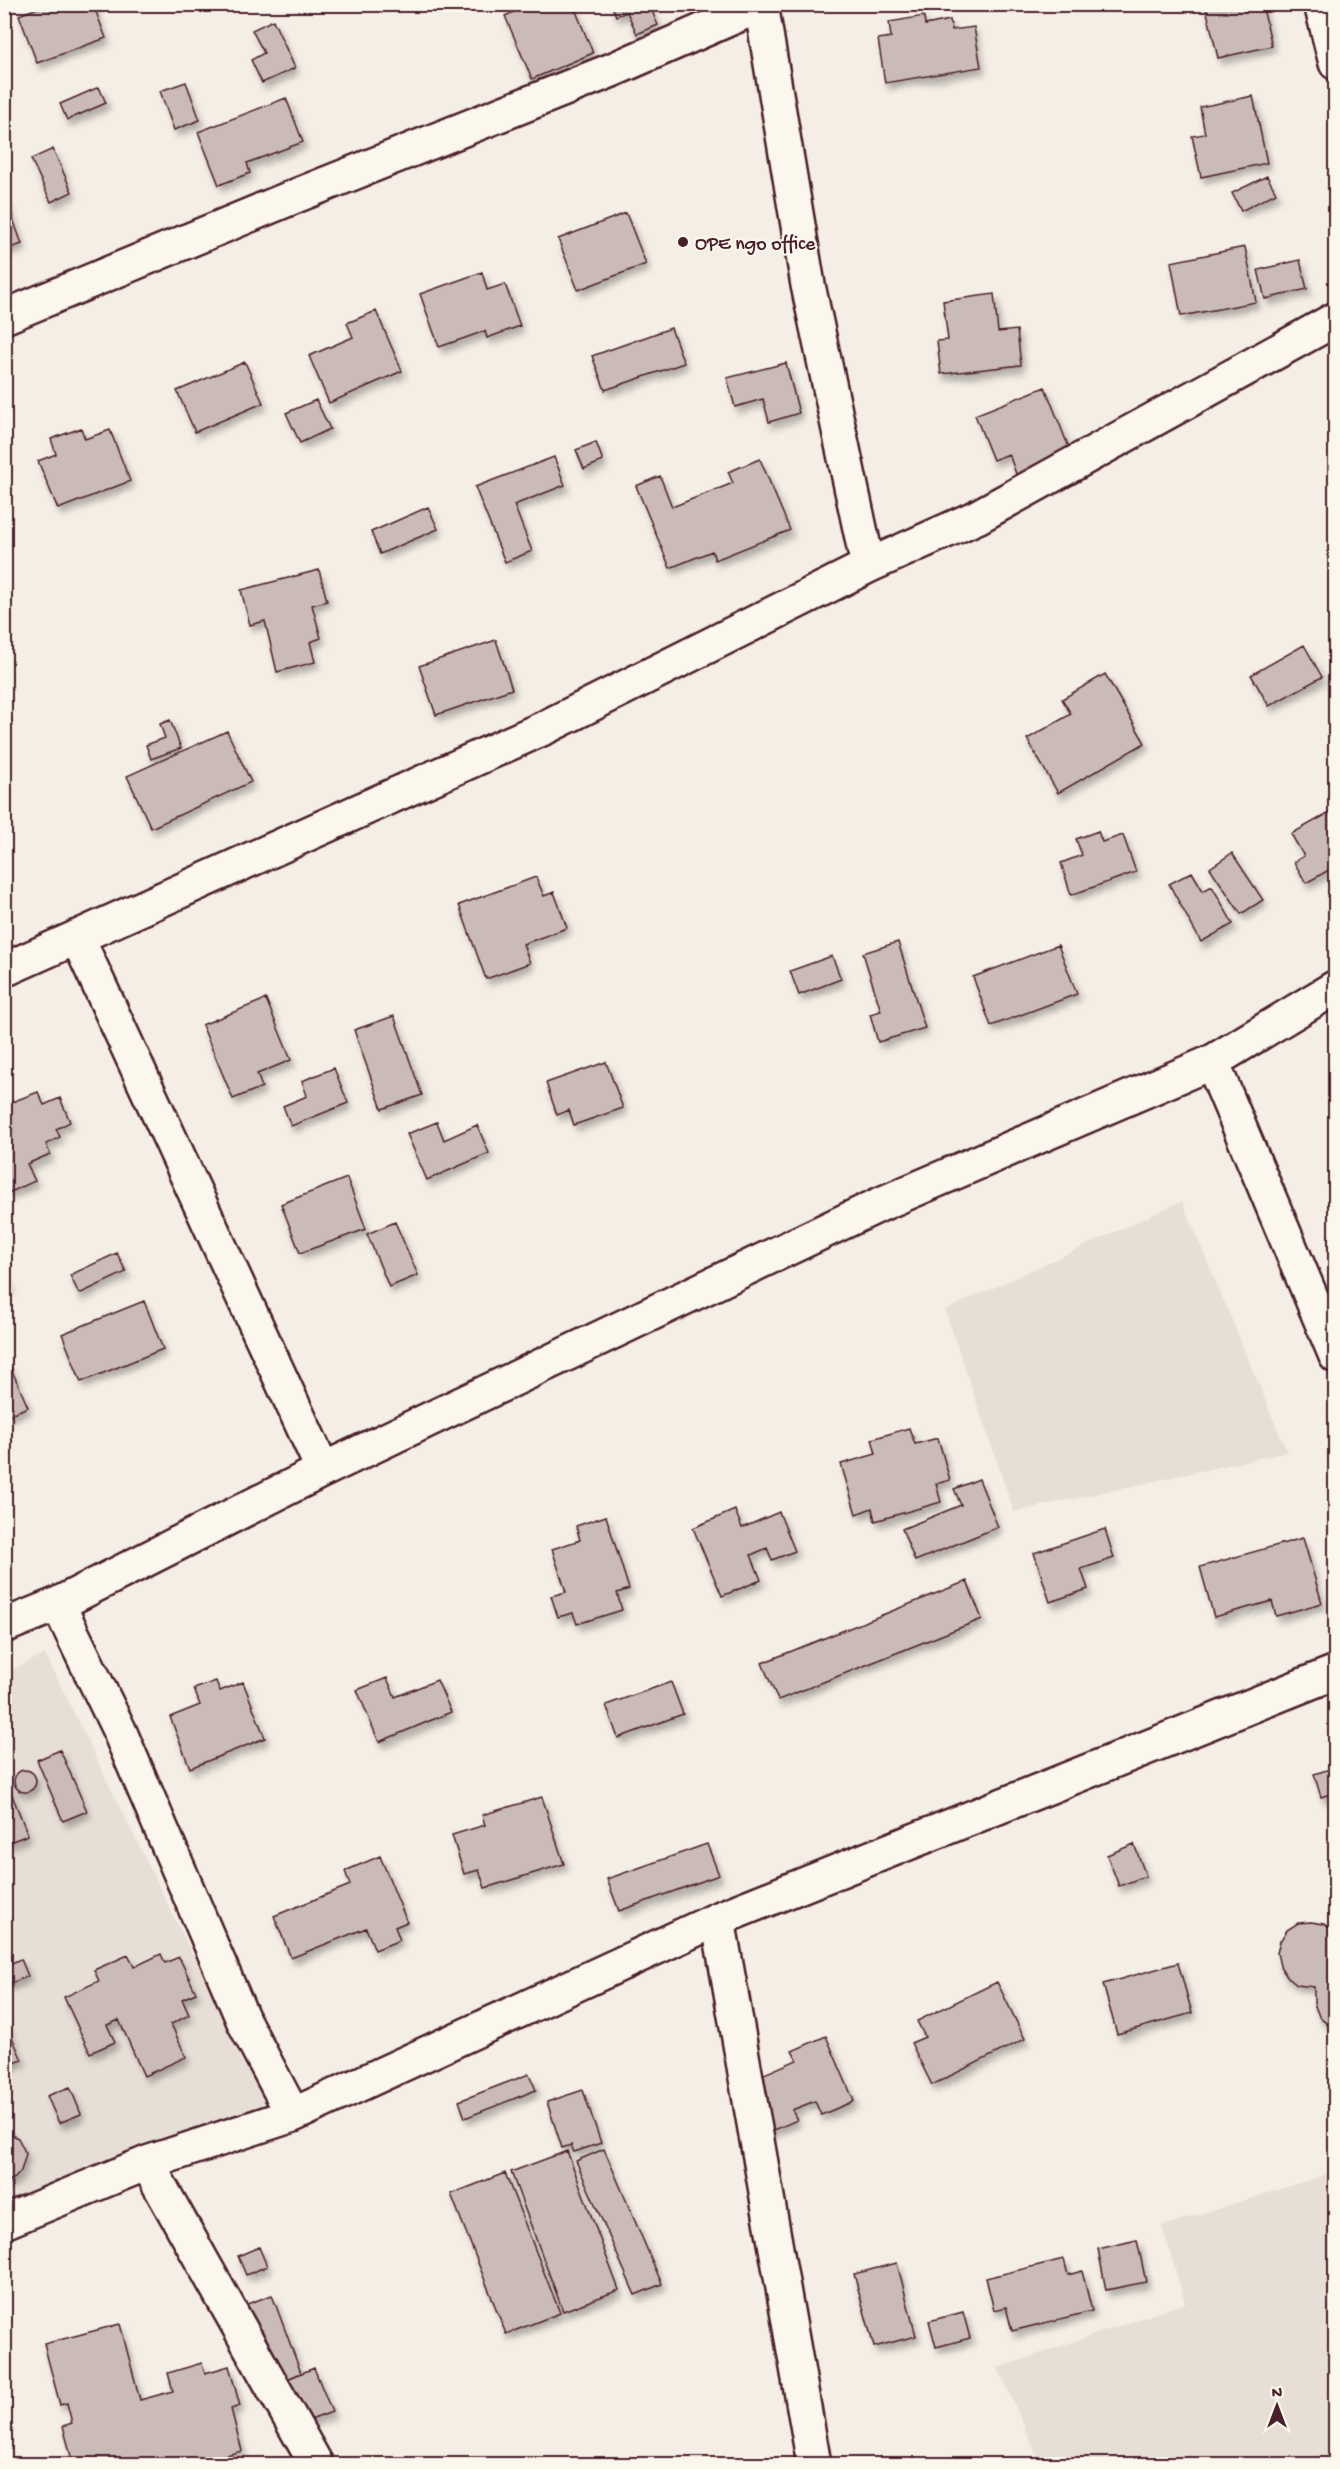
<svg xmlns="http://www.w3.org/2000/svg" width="1340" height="2469" font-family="'Gochi Hand',sans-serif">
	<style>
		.built { fill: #e7dfd6 }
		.building { fill: #cabbb6; stroke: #4a1f2b; stroke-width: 1.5; filter: url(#shadow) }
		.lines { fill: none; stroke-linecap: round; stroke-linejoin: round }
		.minor-casing { stroke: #4a1f2b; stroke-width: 38 }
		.minor { stroke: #fbf7ec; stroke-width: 33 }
		.poi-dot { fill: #4a1f2b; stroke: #fbf7ec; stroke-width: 2 }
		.labels { text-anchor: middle; stroke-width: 4.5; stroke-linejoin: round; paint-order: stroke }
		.poi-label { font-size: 20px; fill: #4a1f2b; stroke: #fbf7ec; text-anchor: start }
	</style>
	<defs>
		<filter id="shadow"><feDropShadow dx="3.5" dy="6" stdDeviation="3" flood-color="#0004"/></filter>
	</defs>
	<rect width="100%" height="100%" fill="#f4eee4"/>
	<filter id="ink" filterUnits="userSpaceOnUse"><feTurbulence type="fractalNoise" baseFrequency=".0167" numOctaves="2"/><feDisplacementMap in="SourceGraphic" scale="12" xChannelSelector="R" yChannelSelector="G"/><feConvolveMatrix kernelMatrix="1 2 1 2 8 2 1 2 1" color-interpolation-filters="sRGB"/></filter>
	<g filter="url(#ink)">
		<!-- built -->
		<path class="built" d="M1182,1201L1287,1452L1014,1512L945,1310Z
			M45,1654L268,2108L5,2203V1673Z
			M1335,2172V2464H1041L998,2368L1185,2303L1162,2226Z"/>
		<!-- building -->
		<path class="building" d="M48,4H93L106,38L37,63L19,15Z
			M531,4H573L593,53L532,79L505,16Z
			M611,4H649L658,25L637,34L627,12L616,16Z
			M1205,4H1262L1272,46L1218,58Z
			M924,16L925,25L950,20L952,30L974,27L981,67L885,83L878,39L891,37L889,22Z
			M273,20L295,68L262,83L251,60L264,53L252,30Z
			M186,82L200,120L174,130L160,91Z
			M99,87L106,103L67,120L60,104Z
			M1253,96L1267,163L1201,177L1192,136L1205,134L1200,107Z
			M286,98L303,142L247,163L250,173L219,185L198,132Z
			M53,149L72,192L51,202L31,159Z
			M1267,176L1276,193L1241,211L1232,193Z
			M5,197L22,244L4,250V198Z
			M626,213L646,264L578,290L558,239Z
			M1245,247L1256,302L1181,316L1171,262Z
			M1300,260L1307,289L1265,299L1258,270Z
			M482,272L487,290L505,284L520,326L487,338L485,331L439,347L420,294Z
			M994,294L998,332L1017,330L1021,365L941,374L937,341L948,340L943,301Z
			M376,311L402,371L329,403L309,356L353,337L347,323Z
			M671,328L684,363L605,390L592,356Z
			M245,362L263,403L195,432L177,391Z
			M786,363L799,413L769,422L763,399L735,407L727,378Z
			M1045,387L1071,453L1016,474L1009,454L993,460L975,415Z
			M316,400L330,429L300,443L286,413Z
			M81,428L85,439L110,430L130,481L58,509L38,461L56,454L51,439Z
			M596,442L603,461L584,469L576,450Z
			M554,457L565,485L514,505L532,551L505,562L475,487Z
			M760,459L790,530L715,560L712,551L670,568L636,486L660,476L672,507L733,483L728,472Z
			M428,507L438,529L380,554L371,532Z
			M319,570L327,601L312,605L321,638L310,642L315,662L277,672L265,621L250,625L241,590Z
			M496,640L512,689L436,715L419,666Z
			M1304,645L1322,677L1269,706L1251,675Z
			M1105,674L1145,743L1058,793L1027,739L1071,714L1062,699Z
			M170,720L181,748L151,759L146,745L165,738L160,724Z
			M227,731L251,782L151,828L127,776Z
			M1336,809V866L1306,883L1294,862L1304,856L1291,834Z
			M1098,831L1102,842L1123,835L1136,872L1071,895L1061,863L1082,855L1076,839Z
			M1232,853L1263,900L1241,914L1210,868Z
			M1192,872L1203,891L1212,886L1233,924L1201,942L1169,884Z
			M536,877L544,896L554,892L567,928L523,944L530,963L486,979L459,905Z
			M898,942L925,1028L878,1042L870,1014L881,1011L863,953Z
			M1058,945L1077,994L991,1026L973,977Z
			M832,956L841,979L799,995L790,971Z
			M266,999L291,1060L257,1074L262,1087L233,1099L202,1025Z
			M394,1016L422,1095L382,1109L354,1030Z
			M606,1062L623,1108L574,1125L569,1110L557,1115L546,1083Z
			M334,1068L348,1103L291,1126L283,1106L307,1096L302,1081Z
			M38,1092L44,1105L60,1098L70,1122L56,1129L60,1137L46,1144L50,1154L27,1164L35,1181L4,1195V1105Z
			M437,1122L444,1140L477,1125L489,1153L427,1180L407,1134Z
			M347,1178L366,1229L300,1253L281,1204Z
			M395,1222L418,1275L389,1287L367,1234Z
			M117,1253L126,1272L79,1294L70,1275Z
			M4,1271L10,1287L4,1289Z
			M144,1301L163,1349L81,1382L62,1334Z
			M10,1366L28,1407L4,1417V1369Z
			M909,1428L915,1444L938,1438L950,1480L936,1484L941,1502L875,1521L872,1508L856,1514L841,1464L876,1454L872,1439Z
			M979,1479L998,1527L915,1561L902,1529L961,1505L954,1489Z
			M735,1510L742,1528L779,1512L795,1551L772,1560L767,1548L751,1555L761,1580L722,1596L693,1528Z
			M606,1516L629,1589L617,1593L622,1610L577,1624L573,1613L558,1617L551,1596L566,1592L552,1549L580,1540L576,1526Z
			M1105,1529L1114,1558L1081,1569L1088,1589L1050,1602L1034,1553Z
			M1303,1538L1322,1603L1276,1616L1272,1601L1214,1617L1200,1567Z
			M967,1581L982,1619L778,1700L762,1663Z
			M387,1678L395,1697L437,1680L451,1712L379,1742L357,1690Z
			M216,1681L220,1691L243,1682L265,1738L190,1768L170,1717L200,1705L194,1689Z
			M671,1682L683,1714L618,1738L606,1705Z
			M60,1750L87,1811L63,1821L37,1760Z
			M1336,1767V1792L1321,1797L1314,1774Z
			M14 1781a11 11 0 1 1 22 0a11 11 0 1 1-22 0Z
			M4,1775L28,1835L4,1844Z
			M542,1797L564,1864L485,1888L479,1870L464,1874L452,1835L485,1825L482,1815Z
			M707,1844L719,1875L619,1911L607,1879Z
			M1134,1844L1146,1876L1119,1886L1107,1855Z
			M380,1856L407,1922L395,1927L400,1940L375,1950L366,1928L291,1958L274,1916L350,1885L345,1871Z
			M1311,1922L1324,1924L1336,1933V2028L1328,2025L1319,2016L1314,2004V1987L1297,1985L1287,1977L1280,1966L1277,1953L1280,1941L1287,1930L1298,1923Z
			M161,1954L165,1963L179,1957L196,1993L182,1999L189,2015L171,2024L186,2057L144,2076L119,2020L107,2025L115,2042L90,2053L64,1997L99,1981L94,1970L128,1955L134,1967Z
			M21,1959L28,1976L4,1986V1966Z
			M1178,1963L1192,2013L1117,2034L1103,1984Z
			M997,1982L1025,2039L932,2085L911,2043L925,2037L917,2021Z
			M4,2019L22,2060L4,2067Z
			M1336,2035V2057L1333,2047Z
			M826,2036L854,2101L821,2115L815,2101L792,2110L797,2120L756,2138L734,2087L797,2060L792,2051Z
			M529,2074L536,2090L465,2118L459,2101Z
			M70,2087L81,2114L59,2123L47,2096Z
			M583,2090L601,2143L574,2152L571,2145L562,2148L547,2102Z
			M4,2130L18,2138L26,2154L21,2171L15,2178L4,2184Z
			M604,2149L662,2284L635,2295L576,2161Z
			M567,2151L619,2290L563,2311L511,2172Z
			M505,2173L560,2313L506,2334L451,2194Z
			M1137,2240L1146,2282L1106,2290L1098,2249Z
			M259,2247L267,2266L246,2275L238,2256Z
			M1064,2259L1068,2275L1082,2271L1092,2311L1012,2331L1006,2307L994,2310L986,2278Z
			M897,2263L916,2336L874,2347L854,2274Z
			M272,2295L301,2373L280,2382L236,2308Z
			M963,2312L970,2338L936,2347L929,2321Z
			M120,2324L140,2400L173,2391L168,2373L202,2363L205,2373L229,2366L240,2406L231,2409L242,2451L191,2464H73L63,2426L72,2423L67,2403L60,2405L44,2344Z
			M314,2368L332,2412L297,2425L280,2382Z
			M4,2447L12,2464H4Z"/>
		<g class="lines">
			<defs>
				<path id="minor" d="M761,4L808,285L868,566
					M1321,4L1336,63
					M4,317L298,195L612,70L761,5
					M77,937L323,1470
					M4,970L544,728L868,566L977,517L1336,319
					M1212,1062L1336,1356
					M58,1604L119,1730L244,2022L293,2115
					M4,1626L58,1604L323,1470L881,1204L1212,1062L1336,987
					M718,1919L814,2464
					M147,2163L316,2464
					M4,2222L147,2163L293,2115L718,1919L1336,1672"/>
			</defs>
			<!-- minor casing -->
			<use href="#minor" class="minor-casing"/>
			<!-- minor -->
			<use href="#minor" class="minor"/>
		</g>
	</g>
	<!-- markers -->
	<circle class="poi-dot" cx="683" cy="242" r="6"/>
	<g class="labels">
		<!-- poi labels -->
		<g class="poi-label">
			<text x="695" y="249">OPE ngo office</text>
		</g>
	</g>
	<!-- margin -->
	<rect width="1340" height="2469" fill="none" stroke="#fbf7ec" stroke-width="24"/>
	<rect x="12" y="12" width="1316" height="2445" fill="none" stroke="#4a1f2b" stroke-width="2" filter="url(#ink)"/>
	<!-- north arrow -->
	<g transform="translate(1277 2406)" stroke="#fbf7ec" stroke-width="4.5" paint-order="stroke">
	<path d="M0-4.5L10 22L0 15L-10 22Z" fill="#4a1f2b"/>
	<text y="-9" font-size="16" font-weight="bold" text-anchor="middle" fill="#4a1f2b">N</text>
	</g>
</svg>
